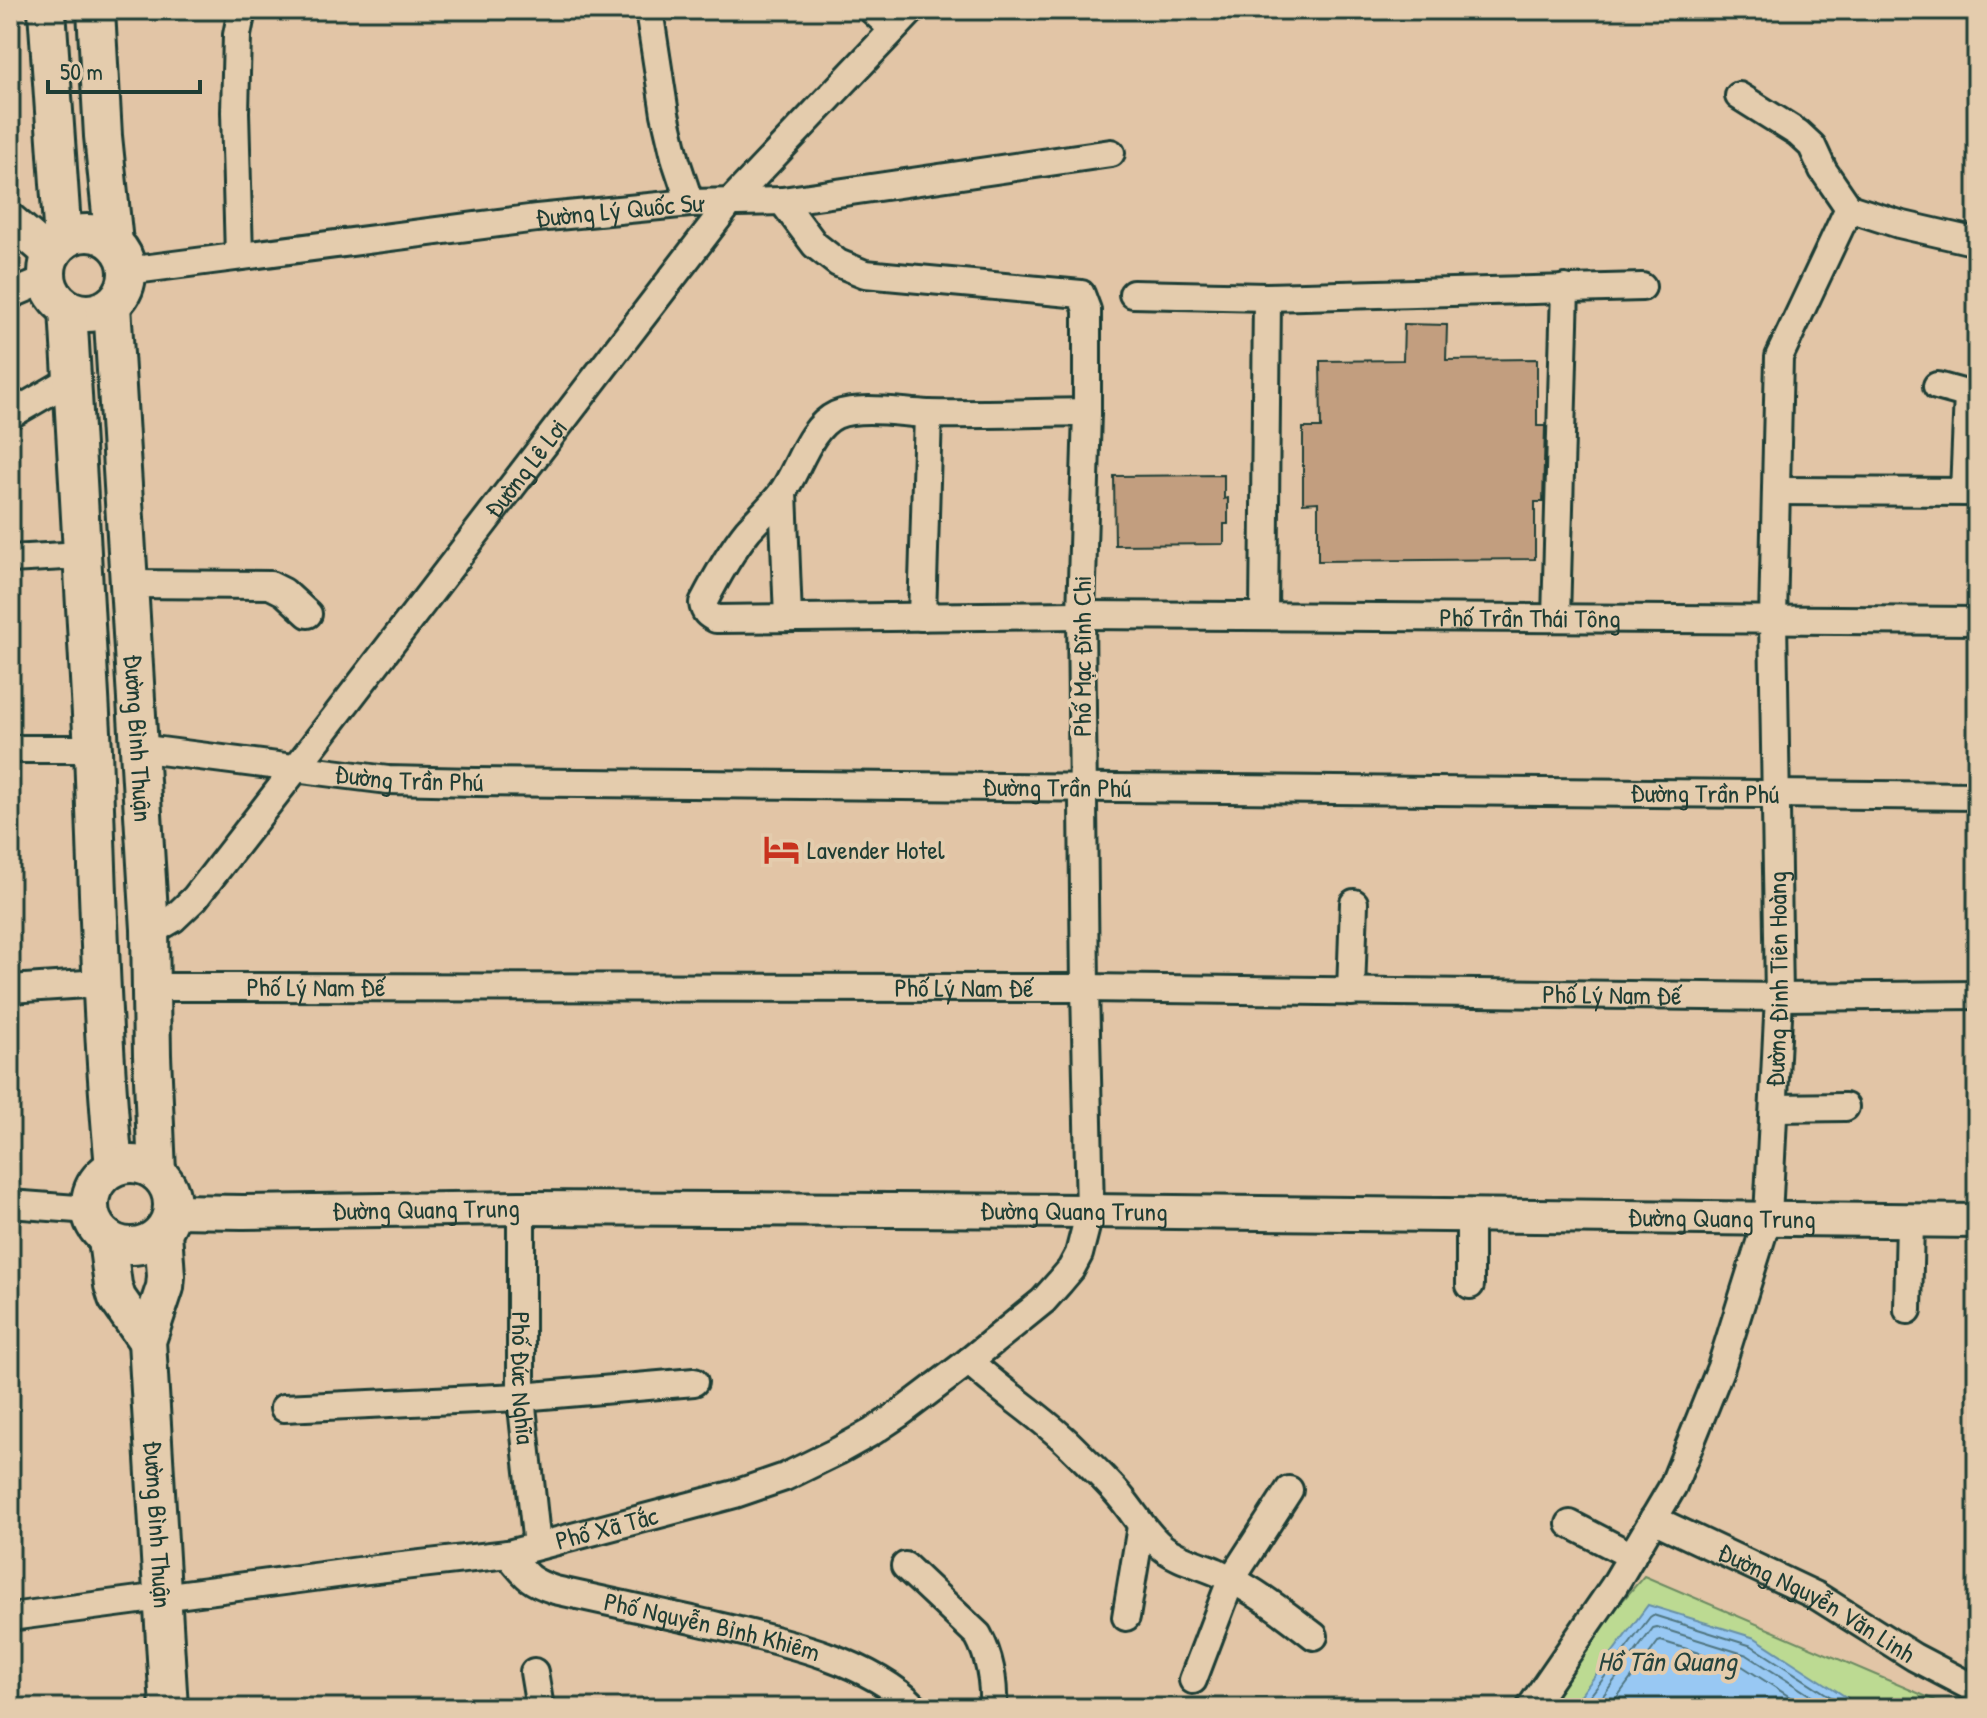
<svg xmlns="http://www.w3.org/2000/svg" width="1987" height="1718" font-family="'Patrick Hand',sans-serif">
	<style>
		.green { fill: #bcda92; stroke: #6e8c63; stroke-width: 2 }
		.water { fill: #98c8f3; stroke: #6890a7; stroke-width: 2 }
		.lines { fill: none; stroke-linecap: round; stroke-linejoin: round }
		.shore { stroke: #4f7580; stroke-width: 2 }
		.building { fill: #c29e7f; stroke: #1f3d34; stroke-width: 2 }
		.minor-casing { stroke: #1f3d34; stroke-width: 32 }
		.major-casing { stroke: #1f3d34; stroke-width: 38 }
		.highway-casing { stroke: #1f3d34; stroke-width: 42 }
		.minor { stroke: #e4ccad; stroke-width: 26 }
		.major { stroke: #e4ccad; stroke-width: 32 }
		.highway { stroke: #e4ccad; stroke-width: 36 }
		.labels { text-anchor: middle; stroke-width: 8; stroke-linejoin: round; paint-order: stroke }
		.street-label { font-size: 26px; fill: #1f3d34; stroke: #e4ccad }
		.poi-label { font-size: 26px; fill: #1f3d34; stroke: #e4ccad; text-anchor: start }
		.water-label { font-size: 28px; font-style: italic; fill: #25443e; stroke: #e4ccad }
	</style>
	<rect width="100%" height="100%" fill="#e2c5a6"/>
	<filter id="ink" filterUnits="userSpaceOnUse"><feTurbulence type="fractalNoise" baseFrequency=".0125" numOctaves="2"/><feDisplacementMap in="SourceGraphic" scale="16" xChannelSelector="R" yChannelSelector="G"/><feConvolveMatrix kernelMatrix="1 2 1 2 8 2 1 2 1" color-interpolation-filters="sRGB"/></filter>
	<g filter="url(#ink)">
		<!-- green -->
		<path class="green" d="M1644,1576L1953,1708H1529Z"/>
		<!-- water -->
		<path class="water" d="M1648,1605L1755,1638L1863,1708H1571Z"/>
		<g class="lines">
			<!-- shore -->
			<path class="shore" d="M1581,1708L1650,1617L1653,1615L1752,1646L1848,1708
				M1594,1708L1653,1628L1657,1627L1747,1655L1830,1708
				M1609,1708L1658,1642L1661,1641L1742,1666L1807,1708"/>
		</g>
		<!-- building -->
		<path class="building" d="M1404,324L1447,325L1446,360L1537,359V426H1545L1543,502H1535V559L1318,561V502L1303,503V428H1321L1320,361L1403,360Z
			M1224,475V499L1228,498V524H1224V544L1115,545L1114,476Z"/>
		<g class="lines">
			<defs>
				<g id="minor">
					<path d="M649,10L665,114L676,161L690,203"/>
					<path d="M872,10L893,29"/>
					<path d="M1739,96L1798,133L1812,146L1823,170L1849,208"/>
					<path d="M1849,208L1899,224L1977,242"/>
					<path d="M239,256L235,112L237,35L242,10"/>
					<path id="s1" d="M127,271L537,218L690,203L782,201L1111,153"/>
					<path d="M1133,294L1267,297L1642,287"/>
					<path d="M10,295L48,279"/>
					<path d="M1937,386L1977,397"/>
					<path id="s2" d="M1087,412C1034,413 980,415 928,414C902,413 860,405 836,415C808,428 798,472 781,494C771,507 759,518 748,530C730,552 716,578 703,603C704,612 708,615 716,619L1081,615L1977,621"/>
					<path d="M10,415L72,379"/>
					<path d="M1776,491L1977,492"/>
					<path d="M783,492L788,618"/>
					<path d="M1964,492L1968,394"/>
					<path d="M10,559L83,555"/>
					<path d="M128,584L270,585L284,592L308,614"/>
					<path d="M1264,616L1267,297"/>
					<path d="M922,617L928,414"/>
					<path d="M1556,618L1565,288"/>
					<path id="s3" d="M137,748L388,780L476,782L1977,796"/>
					<path d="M10,749H93"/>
					<path id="s4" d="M150,929L161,926L173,919L195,898L296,768L731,201L912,10"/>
					<path id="s5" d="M150,987L1085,988L1779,997L1977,995"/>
					<path d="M10,989L101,983"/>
					<path d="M1351,992L1354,903"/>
					<path d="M1775,1108L1845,1107"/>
					<path d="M10,1204L90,1210"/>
					<path id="s6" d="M521,1208V1397L537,1546"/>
					<path d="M1470,1285V1214"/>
					<path d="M1908,1310L1910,1221"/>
					<path d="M969,1361C1001,1392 1040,1415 1072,1447C1089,1464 1108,1481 1123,1500C1136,1516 1145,1533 1162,1547C1178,1560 1199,1564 1217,1572C1253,1589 1283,1612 1314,1636"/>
					<path d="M284,1408L521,1397L694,1382"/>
					<path id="s7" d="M1653,1519L1817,1596L1914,1657L1977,1690"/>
					<path d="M1570,1524L1632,1556"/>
					<path id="s8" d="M508,1554C526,1576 528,1581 555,1590C601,1600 646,1610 692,1620C762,1637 865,1655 916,1708"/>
					<path d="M905,1566L978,1635C990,1657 994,1683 993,1708"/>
					<path id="s9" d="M10,1617L359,1571L508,1554L735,1494L785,1477L838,1451L872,1432L899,1414L969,1361L1043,1301L1060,1282L1071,1269L1079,1254L1090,1211L1085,988L1081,615L1087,412V310L1081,294L865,274L838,263L815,245L782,201"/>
					<path d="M1126,1617L1141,1526"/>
					<path d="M534,1672L540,1708"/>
					<path d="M1193,1680L1231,1580L1289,1490"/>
					<path id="s10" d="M1530,1708L1614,1586L1673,1486L1721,1367L1768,1217L1779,997L1773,619L1779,357L1849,208"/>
				</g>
				<g id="major">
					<path d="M10,220L51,255"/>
					<path id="s11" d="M172,1211L243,1212L521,1208L1090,1211L1977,1221"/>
				</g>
				<g id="highway">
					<path d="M47,10L63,241"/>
					<path d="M96,10L103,136L114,243"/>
					<circle cx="87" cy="273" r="40"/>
					<path id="s12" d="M112,305L150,929L152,1055L157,1173"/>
					<path d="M68,309C76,456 86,603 93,750C98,889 101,1028 114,1167"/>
					<circle cx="131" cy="1205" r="41"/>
					<path id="s13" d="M163,1232L166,1276L165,1287L147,1341L169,1708"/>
					<path d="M107,1240L113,1285L117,1298L147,1341"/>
				</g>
			</defs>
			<!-- minor casing -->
			<use href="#minor" class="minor-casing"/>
			<!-- major casing -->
			<use href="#major" class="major-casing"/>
			<!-- highway casing -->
			<use href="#highway" class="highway-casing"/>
			<!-- minor -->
			<use href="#minor" class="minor"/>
			<!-- major -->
			<use href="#major" class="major"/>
			<!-- highway -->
			<use href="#highway" class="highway"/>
		</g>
	</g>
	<!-- icons -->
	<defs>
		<symbol id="hotel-bare" viewBox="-9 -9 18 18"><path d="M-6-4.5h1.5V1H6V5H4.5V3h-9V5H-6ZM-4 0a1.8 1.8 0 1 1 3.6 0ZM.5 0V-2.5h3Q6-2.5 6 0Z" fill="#c8321e" stroke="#e4ccad" stroke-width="2.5" paint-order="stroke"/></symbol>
	</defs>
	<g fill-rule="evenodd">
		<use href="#hotel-bare" x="756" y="824" width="51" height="51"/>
	</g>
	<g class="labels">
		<!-- street labels -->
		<g class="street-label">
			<text dy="9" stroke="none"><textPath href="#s1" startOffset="496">Đường Lý Quốc Sư</textPath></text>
			<text dy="9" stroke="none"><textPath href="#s4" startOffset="598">Đường Lê Lợi</textPath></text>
			<text dy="9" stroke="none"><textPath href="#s2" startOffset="1320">Phố Trần Thái Tông</textPath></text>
			<text transform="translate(1082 656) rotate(-90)" y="9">Phố Mạc Đĩnh Chi</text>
			<text dy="9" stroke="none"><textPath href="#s12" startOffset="434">Đường Bình Thuận</textPath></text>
			<text dy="9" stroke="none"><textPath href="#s3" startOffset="274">Đường Trần Phú</textPath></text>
			<text dy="9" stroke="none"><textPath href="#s3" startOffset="922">Đường Trần Phú</textPath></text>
			<text dy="9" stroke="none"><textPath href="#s3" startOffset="1570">Đường Trần Phú</textPath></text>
			<text dy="9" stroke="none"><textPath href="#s10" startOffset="788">Đường Đinh Tiên Hoàng</textPath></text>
			<text dy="9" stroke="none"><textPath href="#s5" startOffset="166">Phố Lý Nam Đế</textPath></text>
			<text dy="9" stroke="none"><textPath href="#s5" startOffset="814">Phố Lý Nam Đế</textPath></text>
			<text dy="9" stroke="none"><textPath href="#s5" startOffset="1462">Phố Lý Nam Đế</textPath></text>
			<text dy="9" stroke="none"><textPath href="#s11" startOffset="254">Đường Quang Trung</textPath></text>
			<text dy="9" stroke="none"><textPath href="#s11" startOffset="902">Đường Quang Trung</textPath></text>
			<text dy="9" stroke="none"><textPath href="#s11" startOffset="1550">Đường Quang Trung</textPath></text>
			<text dy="9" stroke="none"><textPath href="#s6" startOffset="170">Phố Đức Nghĩa</textPath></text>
			<text dy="9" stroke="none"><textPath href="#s13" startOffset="296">Đường Bình Thuận</textPath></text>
			<text dy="9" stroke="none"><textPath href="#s9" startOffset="604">Phố Xã Tắc</textPath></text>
			<text dy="9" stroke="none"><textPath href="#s7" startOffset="184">Đường Nguyễn Văn Linh</textPath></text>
			<text dy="9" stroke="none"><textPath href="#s8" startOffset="222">Phố Nguyễn Bỉnh Khiêm</textPath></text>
		</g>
		<!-- poi labels -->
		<g class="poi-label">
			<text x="807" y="859">Lavender Hotel</text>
		</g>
		<!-- water labels -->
		<g class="water-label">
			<text x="1667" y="1671">Hồ Tân Quang</text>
		</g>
	</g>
	<!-- margin -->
	<rect width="1987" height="1718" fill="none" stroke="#e4ccad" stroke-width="40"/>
	<rect x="20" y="20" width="1947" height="1678" fill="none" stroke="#1f3d34" stroke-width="3" filter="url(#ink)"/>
	<!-- scale -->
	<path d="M48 80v12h152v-12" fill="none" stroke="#1f3d34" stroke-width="4"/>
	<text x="60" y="80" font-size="24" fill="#1f3d34" stroke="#e4ccad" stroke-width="6" paint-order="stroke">50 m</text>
</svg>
